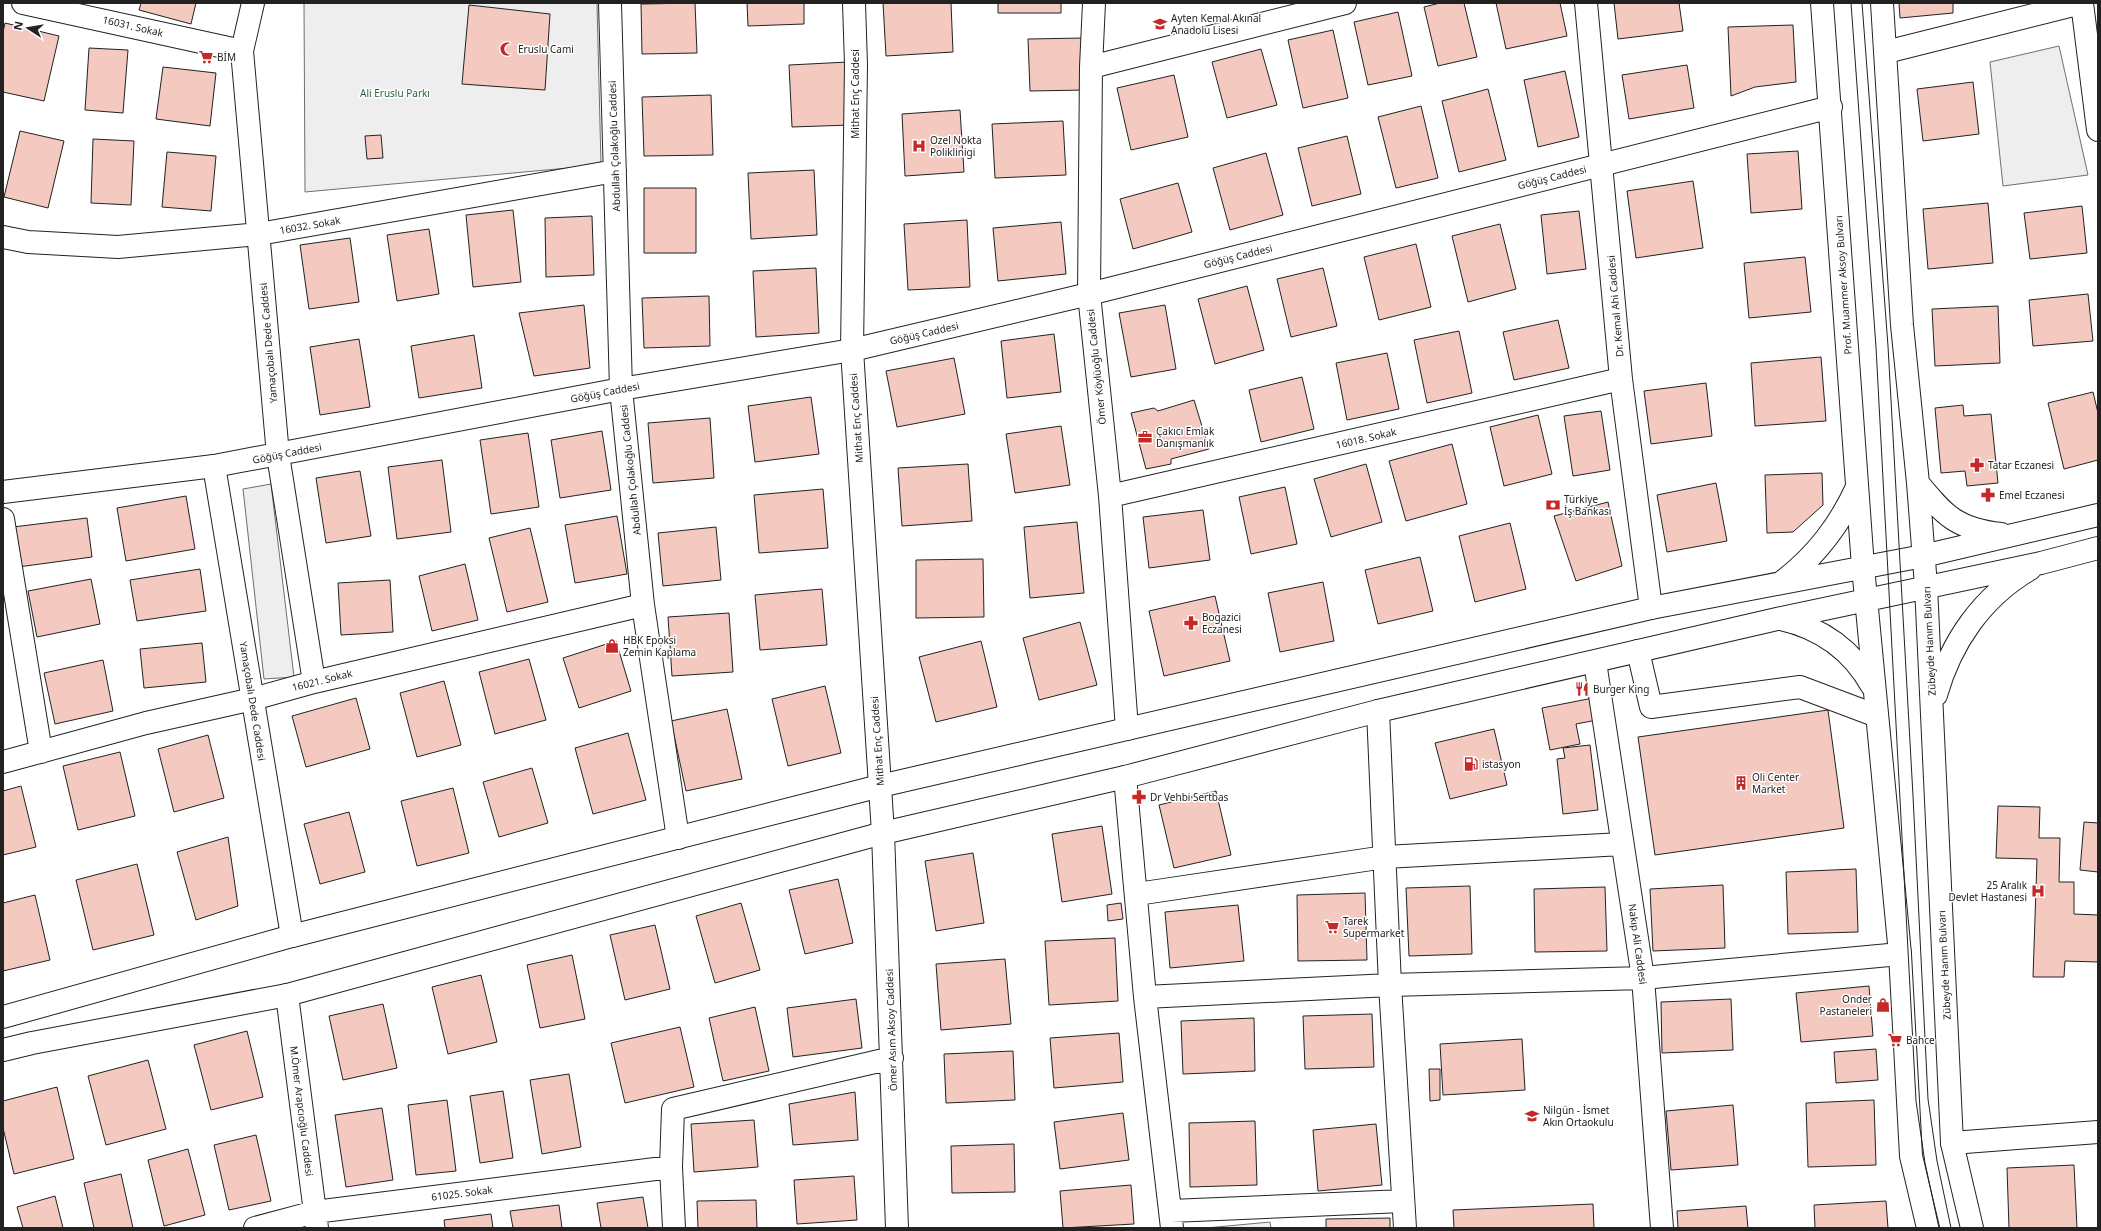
<svg xmlns="http://www.w3.org/2000/svg" width="2101" height="1231" font-family="'Noto Sans',sans-serif">
	<style>
		.green { fill: #eee; stroke: #6f6f6f }
		.building { fill: #f3c9c0; stroke: #222 }
		.lines { fill: none; stroke-linecap: round; stroke-linejoin: round }
		.minor-casing { stroke: #222; stroke-width: 24 }
		.major-casing { stroke: #222; stroke-width: 24 }
		.minor { stroke: #fff; stroke-width: 22 }
		.major { stroke: #fff; stroke-width: 22 }
		.tram { stroke: #222; stroke-width: 1 }
		.labels { text-anchor: middle; stroke-width: 3; stroke-linejoin: round; paint-order: stroke }
		.poi-label { font-size: 10px; fill: #222; stroke: #fff; text-anchor: start }
		.street-label { font-size: 10px; fill: #222; stroke: #fff }
		.park-label { font-size: 10px; fill: #2f5e38; stroke: #fff }
	</style>
	<rect width="100%" height="100%" fill="#fff"/>
	<!-- green -->
	<path class="green" d="M304,3H597L601,165L305,192Z
		M2059,46L2088,175L2003,186L1990,62Z
		M271,484L294,677L264,679L243,489Z
		M1270,1222L1271,1228H1206Z"/>
	<!-- building -->
	<path class="building" d="M141,3H196L191,24L139,10Z
		M695,3L697,53L642,54L641,4Z
		M747,3H804V24L748,26Z
		M883,3H951L953,52L886,56Z
		M998,3H1061V13H998Z
		M1440,3H1464L1477,57L1438,66L1424,7Z
		M1496,3H1560L1567,36L1506,49Z
		M1614,3H1679L1683,31L1618,39Z
		M1899,3H1953V13L1900,18Z
		M469,5L550,14L545,90L462,84Z
		M1398,12L1412,76L1368,85L1354,22Z
		M5,23L59,36L44,101L3,92V32Z
		M1793,25L1796,82L1755,87L1731,96L1728,27Z
		M1333,30L1348,98L1303,108L1288,40Z
		M1084,38L1085,90L1030,91L1028,39Z
		M89,48L128,50L123,113L85,110Z
		M1261,49L1277,105L1227,118L1212,62Z
		M848,62L850,125L792,127L789,65Z
		M1687,65L1694,108L1629,119L1622,75Z
		M163,67L216,73L210,126L156,119Z
		M1565,71L1579,137L1538,147L1524,80Z
		M1174,75L1188,137L1131,150L1117,88Z
		M1973,82L1979,134L1923,141L1917,89Z
		M1488,89L1506,160L1459,172L1442,101Z
		M711,95L713,155L644,156L642,97Z
		M1421,106L1438,178L1396,188L1378,117Z
		M960,110L964,172L905,176L902,114Z
		M1063,121L1066,175L995,178L992,124Z
		M20,131L64,141L48,208L4,197Z
		M381,135L383,158L367,159L365,136Z
		M1347,136L1361,194L1312,206L1298,148Z
		M93,139L134,141L131,205L91,203Z
		M1798,151L1802,209L1751,213L1747,154Z
		M167,152L216,156L211,211L162,207Z
		M1266,153L1283,215L1230,230L1213,168Z
		M814,170L817,235L751,239L748,173Z
		M1693,181L1703,248L1636,258L1627,191Z
		M1178,183L1192,232L1133,249L1120,199Z
		M644,188H696V253H644Z
		M1988,203L1993,263L1928,269L1923,209Z
		M2082,206L2087,253L2030,259L2024,213Z
		M513,210L521,282L473,287L466,215Z
		M1579,211L1586,269L1547,274L1541,215Z
		M592,216L594,275L546,277L545,218Z
		M967,220L970,287L908,290L904,224Z
		M1061,222L1066,274L998,281L993,228Z
		M1500,224L1516,289L1468,302L1452,236Z
		M429,229L439,294L397,301L387,235Z
		M350,238L359,302L309,309L300,245Z
		M1416,244L1431,307L1379,320L1364,257Z
		M1805,257L1811,312L1749,318L1744,263Z
		M816,268L819,333L756,337L753,271Z
		M1323,268L1337,326L1291,337L1277,279Z
		M1247,286L1264,350L1215,364L1198,299Z
		M2088,294L2093,341L2033,346L2029,300Z
		M709,296L710,346L644,348L642,298Z
		M584,305L590,368L534,376L519,313Z
		M1165,305L1176,369L1131,377L1119,313Z
		M1998,306L2000,363L1935,366L1932,309Z
		M1558,320L1569,368L1514,380L1503,332Z
		M1459,331L1472,393L1427,403L1414,340Z
		M1054,334L1061,392L1007,398L1001,341Z
		M474,335L482,388L419,398L411,346Z
		M359,339L370,407L320,415L310,347Z
		M1387,353L1399,409L1347,420L1336,363Z
		M1821,357L1826,421L1755,426L1751,363Z
		M954,358L965,414L897,427L886,371Z
		M1302,377L1314,429L1261,442L1249,390Z
		M1706,383L1712,436L1651,444L1644,391Z
		M2093,392L2098,413V460L2064,469L2048,403Z
		M811,397L819,454L755,462L748,406Z
		M1194,400L1209,449L1171,459V464L1146,469L1131,413L1154,408L1158,411Z
		M1963,405L1964,416L1991,414L1998,483L1967,486L1965,471L1941,473L1935,408Z
		M1601,411L1610,470L1573,476L1564,416Z
		M1538,415L1552,474L1504,486L1490,427Z
		M710,418L714,478L653,483L648,423Z
		M1061,426L1070,485L1015,493L1006,434Z
		M602,431L611,490L560,498L551,440Z
		M528,433L539,507L491,514L480,440Z
		M1452,444L1467,504L1406,521L1389,461Z
		M442,460L451,532L397,539L388,467Z
		M968,464L972,521L902,526L898,468Z
		M1366,464L1382,522L1331,537L1314,479Z
		M360,471L371,536L326,543L316,478Z
		M1822,473L1823,505L1793,532L1767,533L1765,475Z
		M1716,483L1727,541L1667,552L1657,495Z
		M1285,487L1297,544L1251,554L1239,497Z
		M823,489L828,548L759,553L754,495Z
		M186,496L195,549L126,561L117,508Z
		M1608,502L1622,566L1576,581L1554,516Z
		M1203,510L1210,560L1149,568L1143,517Z
		M617,516L627,574L575,583L565,525Z
		M87,518L92,557L18,567L13,527Z
		M1077,522L1084,593L1030,598L1024,527Z
		M1510,523L1526,589L1475,602L1459,536Z
		M716,527L721,580L663,586L658,533Z
		M530,528L548,602L507,612L489,538Z
		M1420,557L1433,611L1378,624L1365,570Z
		M983,559L984,617L916,618V560Z
		M465,564L478,620L432,631L419,576Z
		M200,569L206,611L137,621L130,580Z
		M91,579L100,624L37,637L28,591Z
		M390,580L393,632L341,635L338,583Z
		M1323,582L1334,641L1280,652L1268,593Z
		M822,589L827,645L760,650L755,595Z
		M1215,596L1230,661L1164,676L1149,611Z
		M729,613L733,672L672,676L668,617Z
		M1080,622L1097,685L1039,700L1023,638Z
		M616,641L631,691L579,708L563,658Z
		M981,641L997,707L936,722L919,657Z
		M202,643L206,682L144,688L140,649Z
		M529,659L546,720L495,734L479,672Z
		M103,660L113,711L55,724L44,673Z
		M444,681L461,745L417,757L400,693Z
		M825,686L841,753L788,766L772,699Z
		M356,698L370,749L306,767L292,716Z
		M1593,698L1597,720L1576,724L1580,744L1550,750L1542,708Z
		M727,709L742,779L686,791L671,721Z
		M1828,710L1844,828L1655,855L1638,737Z
		M1494,729L1507,785L1450,799L1435,743Z
		M628,733L646,800L593,814L575,748Z
		M208,735L224,798L174,812L158,749Z
		M1590,745L1598,810L1563,814L1557,759L1565,758L1563,748Z
		M120,752L135,816L78,830L63,766Z
		M532,768L548,823L499,837L483,782Z
		M21,786L36,847L3,855V791Z
		M453,788L469,853L417,866L401,801Z
		M1216,791L1231,855L1174,868L1159,805Z
		M1998,806L2040,807L2039,838H2060L2059,882H2074V914L2098,915V962L2065,961L2064,977H2033L2037,859L1996,858Z
		M349,812L365,872L320,884L304,824Z
		M2084,822L2098,823V872L2080,870Z
		M1102,826L1112,894L1062,902L1052,834Z
		M228,837L238,906L196,920L177,852Z
		M973,853L984,923L936,931L925,861Z
		M137,864L154,935L93,950L76,880Z
		M1856,869L1858,932L1788,934L1786,872Z
		M838,879L853,943L805,954L789,890Z
		M1723,885L1725,948L1653,951L1650,889Z
		M1470,886L1472,954L1409,956L1406,888Z
		M1605,887L1607,951L1535,952L1534,889Z
		M1365,893L1367,960L1298,961L1297,895Z
		M35,895L50,960L3,971V903Z
		M741,903L760,970L715,983L696,916Z
		M1121,903L1123,919L1108,921L1107,905Z
		M1238,905L1244,961L1170,968L1165,912Z
		M655,925L670,989L625,1000L610,935Z
		M1115,938L1118,1001L1049,1005L1045,941Z
		M572,955L585,1019L540,1028L527,965Z
		M1005,959L1011,1024L941,1030L936,964Z
		M481,975L497,1042L448,1054L432,987Z
		M1869,986L1873,1036L1801,1042L1796,993Z
		M856,999L862,1048L793,1057L787,1008Z
		M1731,999L1733,1050L1662,1053L1661,1002Z
		M383,1004L397,1068L343,1080L329,1016Z
		M755,1007L769,1071L723,1081L709,1018Z
		M1372,1014L1374,1067L1305,1069L1303,1016Z
		M1254,1018L1255,1071L1183,1074L1181,1021Z
		M680,1027L694,1087L625,1103L611,1043Z
		M247,1031L263,1097L211,1110L194,1045Z
		M1119,1033L1123,1082L1054,1088L1050,1038Z
		M1522,1039L1525,1090L1443,1095L1440,1044Z
		M1876,1049L1878,1080L1836,1083L1834,1052Z
		M1013,1051L1015,1100L946,1103L944,1054Z
		M148,1060L166,1129L106,1145L88,1076Z
		M1429,1069H1440V1100L1430,1101Z
		M569,1074L581,1147L542,1154L530,1080Z
		M57,1087L74,1159L14,1174L3,1128V1101Z
		M503,1091L513,1158L480,1163L470,1096Z
		M855,1092L858,1140L793,1145L789,1104Z
		M447,1100L456,1171L416,1175L408,1105Z
		M1874,1100L1876,1165L1808,1167L1806,1103Z
		M1733,1105L1738,1165L1671,1170L1666,1111Z
		M382,1108L393,1180L346,1187L335,1115Z
		M1123,1113L1129,1160L1060,1169L1054,1122Z
		M754,1120L758,1167L694,1172L691,1124Z
		M1255,1121L1257,1185L1190,1187L1189,1123Z
		M1376,1124L1382,1185L1318,1191L1313,1130Z
		M256,1135L271,1201L229,1210L214,1145Z
		M1014,1144L1015,1192L952,1193L951,1146Z
		M188,1149L205,1215L164,1226L148,1160Z
		M2074,1165L2077,1228H2009L2007,1168Z
		M121,1174L133,1228H94L84,1183Z
		M854,1176L857,1220L797,1224L794,1180Z
		M1131,1185L1134,1224L1063,1228L1060,1191Z
		M55,1196L63,1228H23L17,1207Z
		M643,1197L648,1228H601L597,1203Z
		M756,1200L757,1228H698L697,1201Z
		M1886,1201L1888,1228H1815L1814,1205Z
		M1593,1204L1594,1228H1454L1453,1210Z
		M559,1205L562,1228H513L510,1211Z
		M1746,1206L1748,1228H1678L1677,1211Z
		M491,1214L493,1228H445L444,1220Z
		M1390,1218V1228H1326V1219Z"/>
	<g class="lines">
		<defs>
			<path id="minor" d="M23,3L242,51
				M253,3L242,51L278,455L314,682
				M610,3L621,389L643,605L678,838
				M854,3L856,65L852,350L883,833L897,1228
				M1094,3L1091,67L1089,294L1110,496L1127,729
				M1586,3L1621,379L1651,608
				M2082,3L2098,130
				M1886,52L2081,3
				M1091,67L1345,3
				M3,237L28,242L118,247L259,234L615,171
				M214,466L292,936
				M1110,496L1621,379
				M3,519L41,752
				M1638,651L1651,707L1800,687L1877,716
				M1595,662L1643,978L1662,1228
				M1378,711L1390,985L1405,1228
				M3,762L146,723L253,699L314,682L643,605
				M1125,777L1145,997L1172,1228
				M1137,894L1385,857L1622,844
				M287,995L317,1228
				M1145,997L1390,985L1643,978L1900,954
				M1952,1143L2098,1132
				M1171,1211L1403,1201
				M255,1228L315,1212L671,1167
				M674,1228L671,1167L673,1109L892,1058"/>
			<path id="major" d="M1822,3L1863,567L1900,954L1911,1156L1928,1228
				M1882,3L1902,325L1918,483L1926,586L1952,1143L1972,1228
				M1918,483C1945,516 1957,529 2001,534
				M3,492L214,466L621,389L852,350L1089,294L1831,107
				M1782,582C1816,556 1839,526 1857,487
				M1781,619C1821,628 1852,650 1872,686
				M1936,695C1951,642 1982,597 2030,569
				M3,1017L292,936L880,786L1651,608L1923,556L2098,515
				M3,1050L32,1043L287,995L883,833L1125,777L1378,711L1777,619L2041,563L2098,548"/>
		</defs>
		<!-- minor casing -->
		<use href="#minor" class="minor-casing"/>
		<!-- major casing -->
		<use href="#major" class="major-casing"/>
		<!-- minor -->
		<use href="#minor" class="minor"/>
		<!-- major -->
		<use href="#major" class="major"/>
		<!-- tram -->
		<path class="tram" d="M1851,3L1876,347L1916,1101L1925,1163L1939,1228
			M1862,3L1888,346L1913,796L1928,1099L1937,1161L1951,1228"/>
	</g>
	<!-- icons -->
	<defs>
		<symbol id="school-bare" viewBox="-9 -9 18 18"><path d="M0-5L7-2L0 1L-7-2ZM-4 1L0 2.5L4 1V4Q0 6-4 4Z" fill="#c62828" stroke="#fff" stroke-width="2.5" paint-order="stroke"/></symbol>
		<symbol id="mosque-bare" viewBox="-9 -9 18 18"><path d="M3.5-4.9A6 6 0 1 0 3.5 4.9A5 5 0 1 1 3.5-4.9Z" fill="#c62828" stroke="#fff" stroke-width="2.5" paint-order="stroke"/></symbol>
		<symbol id="supermarket-bare" viewBox="-9 -9 18 18"><path d="M-6-5.5h2.5l.6 2H6L4.5 2H-2.5L-4.4-4H-6ZM-1.5 3.2a1.3 1.3 0 1 0 .1 0ZM3 3.2a1.3 1.3 0 1 0 .1 0Z" fill="#c62828" stroke="#fff" stroke-width="2.5" paint-order="stroke"/></symbol>
		<symbol id="hospital-bare" viewBox="-9 -9 18 18"><path d="M-5-5h3v3.5h4V-5h3V5h-3V1.5h-4V5h-3Z" fill="#c62828" stroke="#fff" stroke-width="2.5" paint-order="stroke"/></symbol>
		<symbol id="office-bare" viewBox="-9 -9 18 18"><path d="M-6-3h4V-5.5h4V-3h4V5H-6ZM-1-4.5V-3h2v-1.5ZM-6 0V1H6V0Z" fill="#c62828" stroke="#fff" stroke-width="2.5" paint-order="stroke"/></symbol>
		<symbol id="pharmacy-bare" viewBox="-9 -9 18 18"><path d="M-2-6h4v4h4v4h-4v4h-4v-4h-4v-4h4Z" fill="#c62828" stroke="#fff" stroke-width="2.5" paint-order="stroke"/></symbol>
		<symbol id="bank-bare" viewBox="-9 -9 18 18"><path d="M-6-4H6V4H-6ZM0-2.3a2.3 2.3 0 1 0 0 4.6a2.3 2.3 0 1 0 0-4.6Z" fill="#c62828" stroke="#fff" stroke-width="2.5" paint-order="stroke"/></symbol>
		<symbol id="shop-bare" viewBox="-9 -9 18 18"><path d="M-5-2.5h2.3a2.7 3.5 0 0 1 5.4 0H5L5.5 6h-11ZM-1.5-2.5h3a1.5 2.3 0 0 0-3 0Z" fill="#c62828" stroke="#fff" stroke-width="2.5" paint-order="stroke"/></symbol>
		<symbol id="restaurant-bare" viewBox="-9 -9 18 18"><path d="M-5-6h1v4h1v-4h1v4h1v-4h1v5L-1.5 .5V6h-2V.5L-5-1ZM5-6V6H3V1.5H1.5Q1.5-4 5-6Z" fill="#c62828" stroke="#fff" stroke-width="2.5" paint-order="stroke"/></symbol>
		<symbol id="fuel-bare" viewBox="-9 -9 18 18"><path d="M-5.5-6h7V0h2V4h1.3V-2.5L3-4.5l.8-.8L6-3V5H2.5V1h-1V6h-7ZM-4.2-4.7v3.2H.2V-4.7Z" fill="#c62828" stroke="#fff" stroke-width="2.5" paint-order="stroke"/></symbol>
		<symbol id="building-bare" viewBox="-9 -9 18 18"><path d="M-4-6H4V6H1V3H-1V6H-4ZM-2.5-4.3h1.7v1.8h-1.7ZM.8-4.3h1.7v1.8H.8ZM-2.5-1h1.7V.8h-1.7ZM.8-1h1.7V.8H.8Z" fill="#c62828" stroke="#fff" stroke-width="2.5" paint-order="stroke"/></symbol>
	</defs>
	<g fill-rule="evenodd">
		<use href="#school-bare" x="1150" y="14" width="20" height="20"/>
		<use href="#mosque-bare" x="497" y="39" width="20" height="20"/>
		<use href="#supermarket-bare" x="196" y="47" width="20" height="20"/>
		<use href="#hospital-bare" x="909" y="136" width="20" height="20"/>
		<use href="#office-bare" x="1135" y="427" width="20" height="20"/>
		<use href="#pharmacy-bare" x="1967" y="455" width="20" height="20"/>
		<use href="#pharmacy-bare" x="1978" y="485" width="20" height="20"/>
		<use href="#bank-bare" x="1543" y="495" width="20" height="20"/>
		<use href="#pharmacy-bare" x="1181" y="613" width="20" height="20"/>
		<use href="#shop-bare" x="602" y="636" width="20" height="20"/>
		<use href="#restaurant-bare" x="1572" y="679" width="20" height="20"/>
		<use href="#fuel-bare" x="1461" y="754" width="20" height="20"/>
		<use href="#building-bare" x="1731" y="773" width="20" height="20"/>
		<use href="#pharmacy-bare" x="1129" y="787" width="20" height="20"/>
		<use href="#hospital-bare" x="2028" y="881" width="20" height="20"/>
		<use href="#supermarket-bare" x="1322" y="917" width="20" height="20"/>
		<use href="#shop-bare" x="1873" y="995" width="20" height="20"/>
		<use href="#supermarket-bare" x="1885" y="1030" width="20" height="20"/>
		<use href="#school-bare" x="1522" y="1106" width="20" height="20"/>
	</g>
	<g class="labels">
		<!-- poi labels -->
		<g class="poi-label">
			<text x="1171" y="22">Ayten Kemal Akınal<tspan x="1171" dy="12">Anadolu Lisesi</tspan></text>
			<text x="518" y="53">Eruslu Cami</text>
			<text x="217" y="61">BİM</text>
			<text x="930" y="144">Ozel Nokta<tspan x="930" dy="12">Poliklinigi</tspan></text>
			<text x="1156" y="435">Çakıcı Emlak<tspan x="1156" dy="12">Danışmanlık</tspan></text>
			<text x="1988" y="469">Tatar Eczanesi</text>
			<text x="1999" y="499">Emel Eczanesi</text>
			<text x="1564" y="503">Türkiye<tspan x="1564" dy="12">İş Bankası</tspan></text>
			<text x="1202" y="621">Bogazici<tspan x="1202" dy="12">Eczanesi</tspan></text>
			<text x="623" y="644">HBK Epoksi<tspan x="623" dy="12">Zemin Kaplama</tspan></text>
			<text x="1593" y="693">Burger King</text>
			<text x="1482" y="768">istasyon</text>
			<text x="1752" y="781">Oli Center<tspan x="1752" dy="12">Market</tspan></text>
			<text x="1150" y="801">Dr Vehbi Sertbas</text>
			<text x="2027" y="889" text-anchor="end">25 Aralık<tspan x="2027" dy="12">Devlet Hastanesi</tspan></text>
			<text x="1343" y="925">Tarek<tspan x="1343" dy="12">Supermarket</tspan></text>
			<text x="1872" y="1003" text-anchor="end">Onder<tspan x="1872" dy="12">Pastaneleri</tspan></text>
			<text x="1906" y="1044">Bahce</text>
			<text x="1543" y="1114">Nilgün - İsmet<tspan x="1543" dy="12">Akın Ortaokulu</tspan></text>
		</g>
		<!-- street labels -->
		<g class="street-label">
			<text transform="translate(133 26) rotate(13)" y="4">16031. Sokak</text>
			<text transform="translate(855 94) rotate(-90)" y="4">Mithat Enç Caddesi</text>
			<text transform="translate(614 146) rotate(-92)" y="4">Abdullah Çolakoğlu Caddesi</text>
			<text transform="translate(1552 177) rotate(-14)" y="4">Göğüş Caddesi</text>
			<text transform="translate(310 225) rotate(-10)" y="4">16032. Sokak</text>
			<text transform="translate(1238 256) rotate(-14)" y="4">Göğüş Caddesi</text>
			<text transform="translate(1843 285) rotate(-94)" y="4">Prof. Muammer Aksoy Bulvarı</text>
			<text transform="translate(1615 306) rotate(-95)" y="4">Dr. Kemal Ahi Caddesi</text>
			<text transform="translate(924 333) rotate(-13)" y="4">Göğüş Caddesi</text>
			<text transform="translate(268 343) rotate(-95)" y="4">Yamaçobalı Dede Caddesi</text>
			<text transform="translate(1096 367) rotate(-96)" y="4">Ömer Köylüoğlu Caddesi</text>
			<text transform="translate(605 392) rotate(-11)" y="4">Göğüş Caddesi</text>
			<text transform="translate(856 418) rotate(-94)" y="4">Mithat Enç Caddesi</text>
			<text transform="translate(1366 438) rotate(-13)" y="4">16018. Sokak</text>
			<text transform="translate(287 453) rotate(-11)" y="4">Göğüş Caddesi</text>
			<text transform="translate(630 470) rotate(-96)" y="4">Abdullah Çolakoğlu Caddesi</text>
			<text transform="translate(1929 641) rotate(-93)" y="4">Zübeyde Hanım Bulvarı</text>
			<text transform="translate(322 680) rotate(-14)" y="4">16021. Sokak</text>
			<text transform="translate(253 701) rotate(81)" y="4">Yamaçobalı Dede Caddesi</text>
			<text transform="translate(877 741) rotate(-94)" y="4">Mithat Enç Caddesi</text>
			<text transform="translate(1638 944) rotate(82)" y="4">Nakıp Ali Caddesi</text>
			<text transform="translate(1944 965) rotate(-93)" y="4">Zübeyde Hanım Bulvarı</text>
			<text transform="translate(891 1030) rotate(-92)" y="4">Ömer Asım Aksoy Caddesi</text>
			<text transform="translate(302 1111) rotate(83)" y="4">M.Ömer Arapcıoğlu Caddesi</text>
			<text transform="translate(462 1193) rotate(-7)" y="4">61025. Sokak</text>
		</g>
		<!-- park labels -->
		<g class="park-label">
			<text x="395" y="97">Ali Eruslu Parkı</text>
		</g>
	</g>
	<!-- border -->
	<rect width="2101" height="1231" fill="none" stroke="#222222" stroke-width="8"/>
	<!-- north arrow -->
	<g transform="translate(28 28) rotate(282)" stroke="#ffffff" stroke-width="3" paint-order="stroke">
	<path d="M0-3L7 15L0 10L-7 15Z" fill="#222222"/>
	<text y="-6" font-size="11" font-weight="bold" text-anchor="middle" fill="#222222">N</text>
	</g>
</svg>
